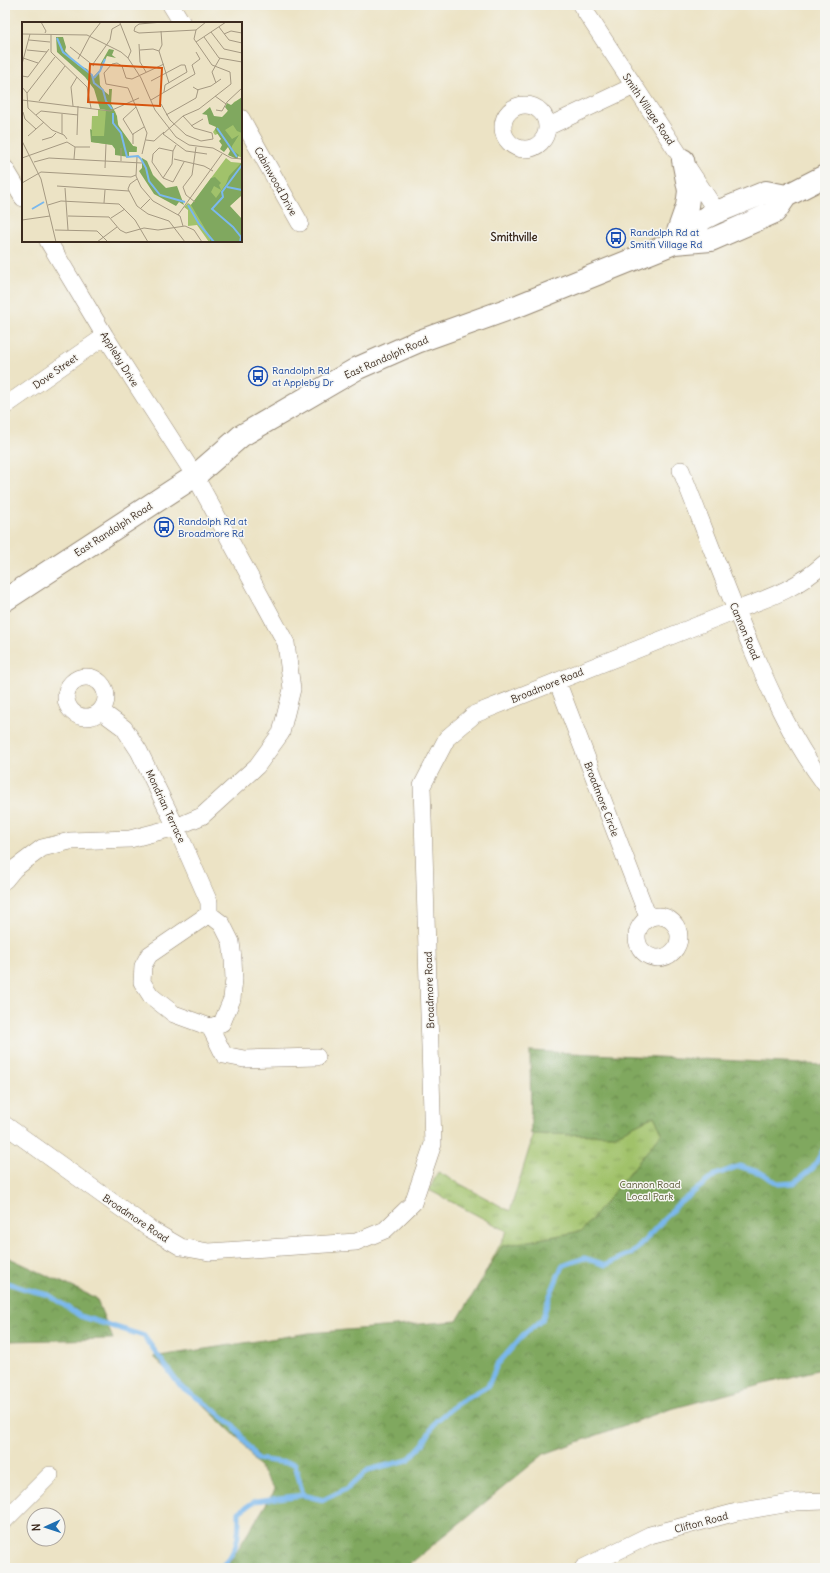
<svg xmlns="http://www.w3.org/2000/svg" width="830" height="1573" font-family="Delius,sans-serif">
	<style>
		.grass { fill: url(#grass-tufts); stroke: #6e7644 }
		.forest { fill: url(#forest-crowns); stroke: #5e693e }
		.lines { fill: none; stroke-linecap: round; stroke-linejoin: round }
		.stream { stroke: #7ab8ed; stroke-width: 5 }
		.street-casing { stroke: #948672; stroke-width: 18 }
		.primary-casing { stroke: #948672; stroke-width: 24 }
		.street { stroke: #fff; stroke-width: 17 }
		.primary { stroke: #fff; stroke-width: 22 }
		.labels { text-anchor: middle; stroke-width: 3; stroke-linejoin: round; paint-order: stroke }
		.street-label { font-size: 10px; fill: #3b2a1e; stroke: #f6f6f2 }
		.transit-label { font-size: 10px; fill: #164399; stroke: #f6f6f2; text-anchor: start }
		.park-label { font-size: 10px; fill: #5a5835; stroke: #f6f6f2 }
		.neighbourhood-label { font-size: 11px; font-weight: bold; fill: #3b2a1e; stroke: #f6f6f2 }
		.inset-river { fill: none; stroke: #7ab8ed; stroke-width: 2 }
		.inset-road { fill: none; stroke: #a59982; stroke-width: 1 }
		.view { fill: #d7540e; fill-opacity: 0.15; stroke: #d7540e; stroke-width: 2 }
		.inset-edge { fill: none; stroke: #3b2a1e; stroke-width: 2 }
	</style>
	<defs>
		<pattern id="grass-tufts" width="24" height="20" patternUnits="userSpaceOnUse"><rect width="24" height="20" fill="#a1c26b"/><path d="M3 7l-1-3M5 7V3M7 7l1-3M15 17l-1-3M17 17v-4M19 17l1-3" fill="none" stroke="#849e57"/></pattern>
		<pattern id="forest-crowns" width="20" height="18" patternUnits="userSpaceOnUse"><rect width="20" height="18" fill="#80a85f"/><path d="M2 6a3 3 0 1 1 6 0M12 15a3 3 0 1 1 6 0" fill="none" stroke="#6a894e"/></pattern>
	</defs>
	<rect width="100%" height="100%" fill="#f6f6f2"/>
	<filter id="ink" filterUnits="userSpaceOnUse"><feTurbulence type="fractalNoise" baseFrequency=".025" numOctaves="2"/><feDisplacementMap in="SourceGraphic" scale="8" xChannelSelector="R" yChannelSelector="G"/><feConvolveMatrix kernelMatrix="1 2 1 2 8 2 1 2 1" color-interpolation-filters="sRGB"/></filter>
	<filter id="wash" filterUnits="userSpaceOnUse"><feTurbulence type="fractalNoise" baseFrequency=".012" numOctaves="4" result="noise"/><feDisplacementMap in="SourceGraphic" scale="16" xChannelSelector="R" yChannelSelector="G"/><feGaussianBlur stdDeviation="0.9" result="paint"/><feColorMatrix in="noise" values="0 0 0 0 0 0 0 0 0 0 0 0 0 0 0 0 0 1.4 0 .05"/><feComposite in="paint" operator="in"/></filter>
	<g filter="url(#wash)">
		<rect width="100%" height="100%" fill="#ece3c5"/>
		<!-- grass -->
		<path class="grass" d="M825,1068L463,1316L507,1231L429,1190L438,1172L510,1211L534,1133Z"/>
		<!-- forest -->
		<path class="forest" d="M530,1051L825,1065V1368L667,1410L544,1454L405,1568H226L275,1490L242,1442L153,1357L309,1333L457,1321L502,1246L582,1231L662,1133L654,1116L615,1135L531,1134Z
			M5,1256L96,1298L113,1339L5,1341Z"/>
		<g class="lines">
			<!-- stream -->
			<path class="stream" d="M5,1282L25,1289L49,1295L80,1316L144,1336L180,1386L209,1406L234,1426L257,1459L295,1464L303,1495
				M220,1568C239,1551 239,1536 239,1512L255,1501L303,1495L323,1500L348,1488L368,1470L408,1460L423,1444L436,1421L458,1403L488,1386L497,1365L524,1334L542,1320L549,1298L562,1266L584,1258L606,1265L635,1251L677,1205L715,1175L739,1166L761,1173L779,1184L794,1183L813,1168L825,1147"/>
		</g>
	</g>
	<g filter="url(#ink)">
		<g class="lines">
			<defs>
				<path id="street" d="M171,5L182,23
					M581,5L717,212
					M503 127a22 22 0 1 1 44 0a22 22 0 1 1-44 0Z
					M241,118L300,223
					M547,127L634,86
					M5,168L23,198
					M5,406L105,336
					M681,470C705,530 727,591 753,651C773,697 794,743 825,784
					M66 697a20 20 0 1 1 40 0a20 20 0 1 1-40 0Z
					M557,681L648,917
					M101,711L124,728L139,751L176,827L209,902V914
					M5,880L14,869L42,848L70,841L130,839L176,827L202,816L257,766L281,733L292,689L286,643L195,476L105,336L48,241
					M209,914L222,924L231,942L233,959L234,979L232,999L222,1023L210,1027L174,1014L151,996L142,982L143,966L149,955Z
					M637 937a21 21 0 1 1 42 0a21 21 0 1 1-42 0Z
					M210,1027L224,1055L244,1059L317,1057
					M5,1125L150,1229L181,1247L209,1252L356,1242L385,1230L413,1203L433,1144L422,786L447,738L475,714L736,610C771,597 796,589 825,563
					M5,1520L50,1475
					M583,1568L650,1535L737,1512L796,1502L825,1501"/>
				<path id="primary" d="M674,243L703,219L717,212L766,192L786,196
					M674,243L687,206L689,191L683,160
					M5,600L195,476L241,436L358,368L417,342L520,305L674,243L711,240L775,212L786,196L825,176"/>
			</defs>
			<!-- street casing -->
			<use href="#street" class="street-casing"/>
			<!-- primary casing -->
			<use href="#primary" class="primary-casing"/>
			<!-- street -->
			<use href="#street" class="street"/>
			<!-- primary -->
			<use href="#primary" class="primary"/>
		</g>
	</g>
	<!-- icons -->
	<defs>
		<symbol id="bus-ring" viewBox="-11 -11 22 22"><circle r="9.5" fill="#f6f6f2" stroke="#1a4fb4" stroke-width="1.5"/><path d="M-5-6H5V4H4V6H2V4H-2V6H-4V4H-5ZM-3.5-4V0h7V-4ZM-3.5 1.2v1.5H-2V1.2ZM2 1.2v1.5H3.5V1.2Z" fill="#1a4fb4"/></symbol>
	</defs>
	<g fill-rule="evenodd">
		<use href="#bus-ring" x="605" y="227" width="22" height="22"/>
		<use href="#bus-ring" x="247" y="365" width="22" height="22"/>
		<use href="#bus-ring" x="153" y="516" width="22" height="22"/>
	</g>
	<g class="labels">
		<!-- street labels -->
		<g class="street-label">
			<text transform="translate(649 109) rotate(56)" y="4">Smith Village Road</text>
			<text transform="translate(276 181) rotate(61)" y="4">Cabinwood Drive</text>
			<text transform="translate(386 357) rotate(-24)" y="4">East Randolph Road</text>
			<text transform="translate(120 359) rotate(58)" y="4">Appleby Drive</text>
			<text transform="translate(55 371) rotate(-35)" y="4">Dove Street</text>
			<text transform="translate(113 529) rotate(-33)" y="4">East Randolph Road</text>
			<text transform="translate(745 631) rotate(67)" y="4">Cannon Road</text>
			<text transform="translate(547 685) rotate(-22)" y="4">Broadmore Road</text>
			<text transform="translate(602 799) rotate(69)" y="4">Broadmore Circle</text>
			<text transform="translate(166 806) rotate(65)" y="4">Mondrian Terrace</text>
			<text transform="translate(429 990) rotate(-92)" y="4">Broadmore Road</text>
			<text transform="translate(136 1218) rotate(34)" y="4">Broadmore Road</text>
			<text transform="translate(701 1522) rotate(-15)" y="4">Clifton Road</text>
		</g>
		<!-- transit labels -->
		<g class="transit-label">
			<text x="630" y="236">Randolph Rd at<tspan x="630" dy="12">Smith Village Rd</tspan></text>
			<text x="272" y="374">Randolph Rd<tspan x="272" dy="12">at Appleby Dr</tspan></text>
			<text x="178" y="525">Randolph Rd at<tspan x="178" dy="12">Broadmore Rd</tspan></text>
		</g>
		<!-- park labels -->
		<g class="park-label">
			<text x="650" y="1188">Cannon Road<tspan x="650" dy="12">Local Park</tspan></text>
		</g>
		<!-- neighbourhood labels -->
		<g class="neighbourhood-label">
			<text x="514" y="241">Smithville</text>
		</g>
	</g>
	<!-- overview -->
	<g transform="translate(22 22)">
		<rect width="220" height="220" fill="#ece3c5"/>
		<path d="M220,76V136L210,131L198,111L193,113L191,110L212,80ZM76,87L93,89L97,106L111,124L115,125V130H107L100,124L69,120L70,94H76ZM204,136L209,140L220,141V173L207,184L220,220H187L175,203L166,204V188L162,185L166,181L169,183Z" fill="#a1c26b"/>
		<path d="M34,15H41L44,25L43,29L56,43L65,47L71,55L77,49L78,63L82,69L87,73V67H90L89,82L95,94L96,103L111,124L115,125L114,130H107V135L93,133V127L90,123L69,120L68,107L70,108V114H82L84,88L78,87L72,67L63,55L35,30ZM87,27L92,28L90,33L94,36L85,34L78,48L79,41ZM220,75V115V111L215,109L211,103L203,108L210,117L217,113L210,124V128L217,133L215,137L206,133L208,129L206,125L202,130L198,127L200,123L197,119L199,117L193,108L194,105L187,102L185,93L180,92L188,85L192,94L200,95L206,89L203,85L205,81L209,83ZM120,136L125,139L131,153L144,166L155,164L162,183L157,180L154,184L132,172L117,149L120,146ZM220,140V173L208,184L220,197V220H188V215L169,183L189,156L193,155L199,161L197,163L199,168L192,164L189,170L194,176L204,162L207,154Z" fill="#80a85f"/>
		<path class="inset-river" d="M35,16L41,30L70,53L72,61L81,68L84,79L90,87M72,56L78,49L83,37M91,91V101L99,111L105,135L116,134L119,137L124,146L127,159L138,173L163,180M195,106L215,135M205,165L220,168M166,183L177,202L192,220M10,187L22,180M218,220L219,215L211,205L190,187L201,175L200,170L220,143"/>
		<path class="inset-road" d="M19,0L24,9L23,11M141,0L117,2L113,5L112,9L117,11L174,8M98,1L109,29L106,36M197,5L207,18L220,21M189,10L202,27L220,31M0,12L65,13L99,30L106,36L119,56L133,88L154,115L167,123L191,126L209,136L220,137M29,12V30L65,65L69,86M202,12L209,9L220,11M68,14L79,0M182,15L197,36L220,40M7,18L28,20M174,20L204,0M117,22L118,40L124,50M48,25L72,44M5,28L25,30M118,28L131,27L137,29L147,61M137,29L140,23L139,9M1,36L16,41M56,37L68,14M0,42L8,12M71,42L88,18L90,7L99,2M0,54L6,55L27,27M129,59L159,43H163L165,50L143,63L142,70M194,61L190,50L198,36M0,65L5,71L6,86L30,108L42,113L45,117M175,68L189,64L199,57M5,71L33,35M193,74L204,82M0,78L88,89L117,76M129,78L173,52L170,43L178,37L174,30M17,79L43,44M139,82L148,98L164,113L179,119L191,117L190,111L172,106L161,94M51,84L49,65L55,55M194,88L200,89L205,80L220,66M1,90L3,97L14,107M40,92V112M14,93L19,89L56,93M144,93L174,76L176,68L171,65M169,104L181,97M141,112L161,94L177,87L209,62L208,50L190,43L172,17L174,8L184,0M141,112L164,129L185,132M55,113L56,84M111,113L101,97L114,85M6,114L22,100M20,118L30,115L34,111M124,118L132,119L142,110M0,119L19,157L34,220M111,122V112L122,105M53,125H68M151,129L137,126L131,132L130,140L141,156L151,160L162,140M120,132L125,111L106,66L84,62L82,51L90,42L95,41L100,44L104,56L110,57L142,42M115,135L114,154L119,165L131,179L158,194L161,204M0,136L45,120L53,125M52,137L53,125M152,137L182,144L191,149M99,139V126M12,140L27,136L120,141M83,146L84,122M141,156L150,142L151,129L154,123M115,157L108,162L106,167L115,184L126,192L147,199L163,220M0,161L19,150L109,155L114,153M35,164L107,169M43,166L46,208M173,180L164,173L161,165L170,153L174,125M82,181L83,168M26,183L39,179L97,182L113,198L126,220M118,187L128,177M156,193L200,132M46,194L87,195L98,208L104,211L122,206L136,208L163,204L172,208L180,220M89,196L103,187M0,198L28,194M33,208L75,209L86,220M75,220L95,205"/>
		<path class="view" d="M68,42L140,46L138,84L66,80Z"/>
		<rect width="220" height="220" class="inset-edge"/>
	</g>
	<!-- margin -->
	<rect width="830" height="1573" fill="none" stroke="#f6f6f2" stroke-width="20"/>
	<!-- north arrow -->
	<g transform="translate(46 1527) rotate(267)"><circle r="19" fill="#f6f6f2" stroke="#aba49d"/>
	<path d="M0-3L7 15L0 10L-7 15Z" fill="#1f6fb2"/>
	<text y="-6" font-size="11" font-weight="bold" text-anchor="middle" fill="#3b2a1e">N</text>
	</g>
</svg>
